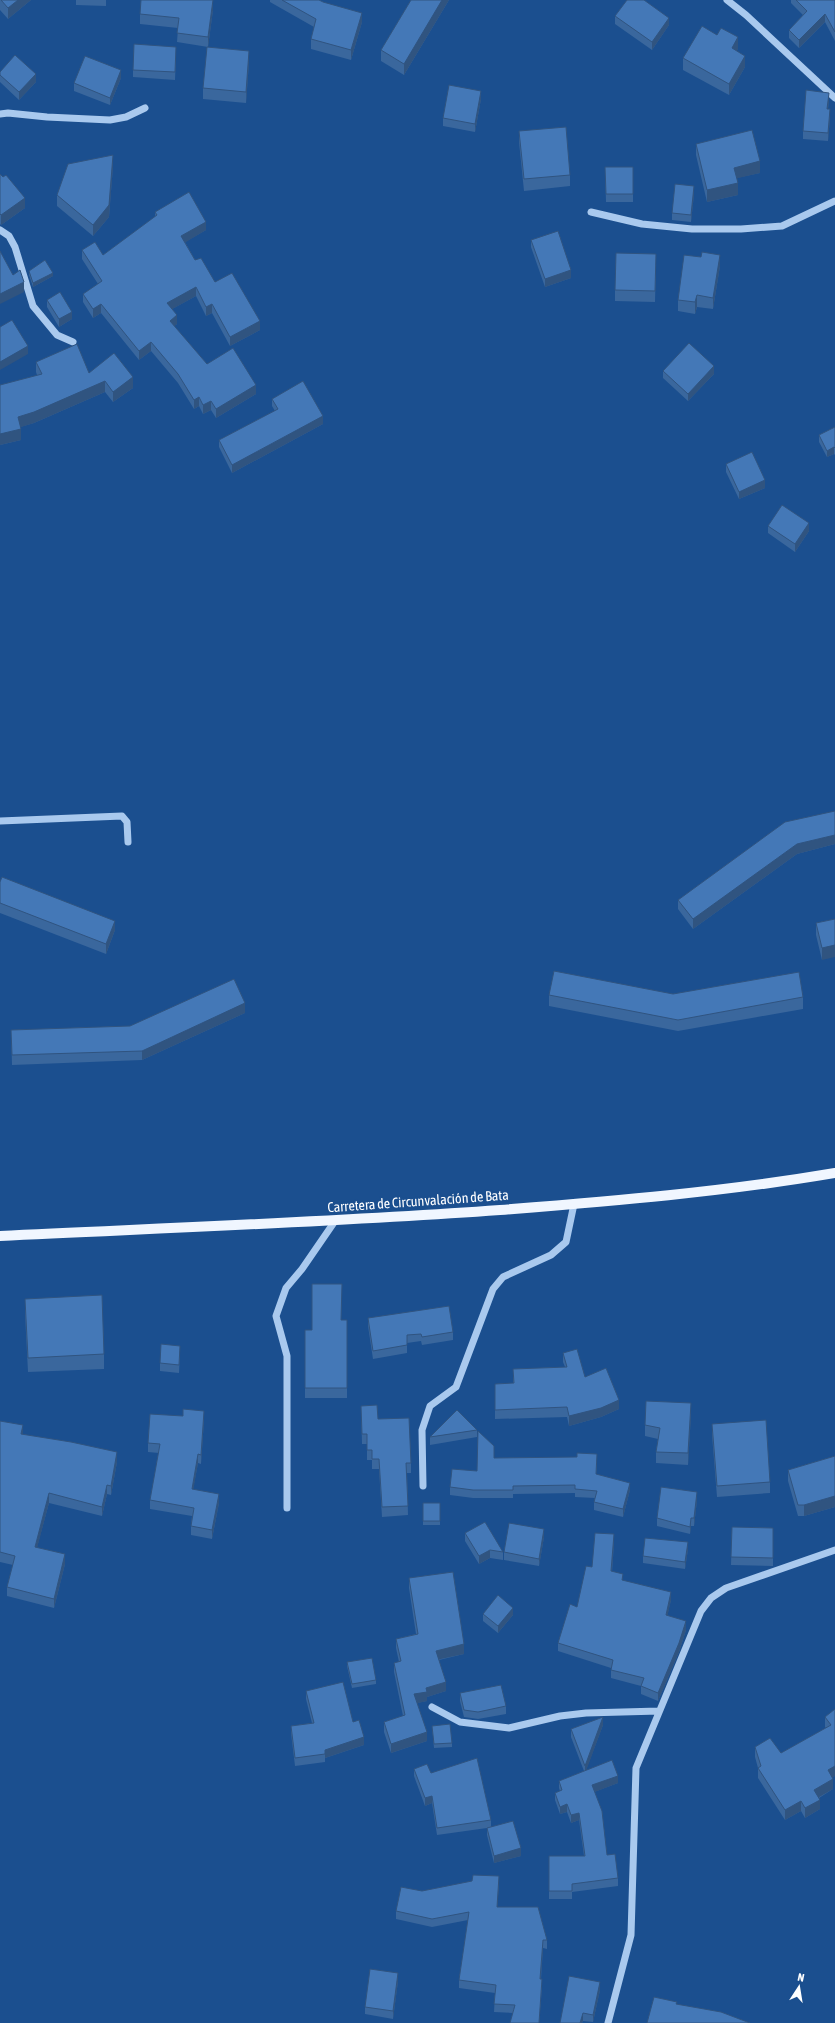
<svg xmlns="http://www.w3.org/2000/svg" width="835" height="2023" font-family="'Asap Condensed',sans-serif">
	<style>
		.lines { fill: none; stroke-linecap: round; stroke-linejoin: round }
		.minor { stroke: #a9c9ee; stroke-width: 7 }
		.major { stroke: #f0f6ff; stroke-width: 10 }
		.wall { fill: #3a679d }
		.shaded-wall { fill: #305480 }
		.building { fill: #4478b7; stroke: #305480 }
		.labels { text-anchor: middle; stroke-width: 4; stroke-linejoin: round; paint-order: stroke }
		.street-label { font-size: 14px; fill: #fff; stroke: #1b4f8f }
	</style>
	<rect width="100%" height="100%" fill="#1b4f8f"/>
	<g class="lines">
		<!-- minor -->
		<path class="minor" d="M727,0L746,15L835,98
			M0,114L8,113L47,117L110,120L126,117L145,108
			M591,212L642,224L692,229H741L782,226L835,201
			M0,230L9,236L15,247L33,306L57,335L73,342
			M0,821L122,816L127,822L128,842
			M423,1486L422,1430L430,1406L456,1387L493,1289L503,1277L551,1255L566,1242L574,1204
			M287,1508V1356L276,1316L286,1288L302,1269L335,1221
			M432,1707L460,1722L509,1728L560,1716L586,1713L659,1711
			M608,2023L631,1935L636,1768L701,1611L711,1598L726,1588L835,1550"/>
		<!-- major -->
		<path class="major" d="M0,1236C167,1228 334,1222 500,1210C614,1201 723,1192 835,1173"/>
	</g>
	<!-- wall -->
	<path class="wall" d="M0,0H31L8,19L0,10Z
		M76,0H106V6L76,5Z
		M270,0H319L362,22L351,60L311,49V39L314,27L270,2Z
		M411,0H449L404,75L381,61V50Z
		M791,0H835V41L825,22L799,48L789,38V30L803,15L791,3Z
		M213,10L208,47L177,42L178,28L140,24V14Z
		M615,16L669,25L652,50L615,24Z
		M738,49L736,51L745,67L729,95L683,70V58Z
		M176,54L175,80L133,77V70Z
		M249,62L246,103L203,99V88Z
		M0,72L36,82L19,100L0,82Z
		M121,78L110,105L74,91V83Z
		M481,99L475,132L443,126V118Z
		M829,100L828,109L830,117L828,141L803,139V131Z
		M519,131L570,175V186L524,191L519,142Z
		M696,144L760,173L736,178L738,195L707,202L696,155Z
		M113,166L109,217L93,236L57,206V195Z
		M605,167H633V202H606Z
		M0,174L25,208L1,225L0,224Z
		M694,194L691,222L672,220V213Z
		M155,212L206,230L185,242L195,260L215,282L260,330L230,346L212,313L206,316L196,296L172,309L177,324L174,326L207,364L256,394L216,418L211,410L203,414L199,406L194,409L178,383L151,351L139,360L101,313L93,318L83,302V294L98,284L82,259V250L103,255L155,217Z
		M531,240L571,278L545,287L531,247Z
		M656,265L655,302L615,301V290Z
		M720,266L713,309L697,307L695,314L678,311V300Z
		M29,271L53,276L33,287L29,275Z
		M47,300L72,319L59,327L47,307Z
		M36,362L89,373L133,388L113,402L105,392L34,423L20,427L21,440L0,445L37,375L36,372Z
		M663,371L714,374L688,401L663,378Z
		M272,399L323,424L232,473L219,447V440L275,411L272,406Z
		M835,427V455L834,454L827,457L819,442V435Z
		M726,464L765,488L739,499L726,472Z
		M768,526L809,531L795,552L768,533Z
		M835,811V844L797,854L693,929L678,909V900Z
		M0,882L115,930L106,954L0,913Z
		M835,919L822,960L816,935V923Z
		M673,994L803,997V1009L678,1031L549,1006V995Z
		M245,1013L142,1060L12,1065L11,1030L130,1026Z
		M25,1299L104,1354V1369L28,1372L25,1314Z
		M368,1318L453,1332V1340L422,1345L421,1341L407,1343V1353L373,1359L368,1326Z
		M342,1320H347V1398H305V1330H312Z
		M180,1353L179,1373L160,1371V1363Z
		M563,1353L585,1377L619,1409L601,1417L569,1426L567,1417L495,1419V1384L513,1383V1369L565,1367L563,1362Z
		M361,1406L378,1419L411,1463V1473H407L408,1515L382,1517L379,1469H372V1460H367V1444H362Z
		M691,1414L688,1465L656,1463V1452L658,1439L645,1436V1425Z
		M204,1420L201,1464L198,1463L193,1489L219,1503L212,1539L191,1535V1526L192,1516L150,1509V1500L159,1453L148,1452V1443Z
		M0,1421L23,1434L117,1462L111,1495L107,1494L102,1516L49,1503L37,1547L65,1564L54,1608L7,1596V1587L13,1565L0,1562Z
		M712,1424L770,1482V1493L717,1497L712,1435Z
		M477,1430V1437L430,1445V1437Z
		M835,1456V1507L804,1516H798L788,1481V1470Z
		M494,1458L597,1462L596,1474L630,1490L623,1517L594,1510V1502L595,1498L575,1497V1493L513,1494V1498H473L450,1495V1487L477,1471Z
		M697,1500L694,1526H691L690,1534L657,1526V1518Z
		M423,1503H440V1525H423Z
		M732,1527L773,1528V1566L731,1565Z
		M465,1533L503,1552V1560L490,1558L479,1564L465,1541Z
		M544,1537L539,1566L504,1560V1552Z
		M614,1543L612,1572L623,1581L671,1600L667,1616L686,1630L679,1652L658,1701L641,1694V1686L611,1678V1668L558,1651V1643L577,1607L592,1567Z
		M688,1549L685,1569L643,1563V1556Z
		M409,1578L464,1654L439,1660L446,1691L427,1697V1701L417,1703L427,1741L391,1753L384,1732V1722L403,1716L394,1672V1663L399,1662L396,1648V1639L416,1634L409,1588Z
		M483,1614L513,1615L498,1633L483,1621Z
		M347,1662L376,1680V1684L352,1688L347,1666Z
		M306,1691L364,1745L325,1758V1762L295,1766L291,1733V1726L312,1723L306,1699Z
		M460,1693L506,1706V1714L478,1719L464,1717L460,1701Z
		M835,1709V1776L832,1777L833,1789L819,1798L820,1809L805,1818L801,1811L785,1820L758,1778V1768L755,1757V1747L781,1753L826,1728L825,1727V1717Z
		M603,1725L586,1770L618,1783L594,1792L607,1855L618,1878V1886L572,1892V1899H549V1856H584L579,1820L571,1823L567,1812L560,1814L555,1800V1793L560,1791L559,1788V1781L584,1771L571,1737V1729Z
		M432,1726L452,1743V1747L434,1748Z
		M414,1769L431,1773L491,1820V1827L521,1856L494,1863L487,1835V1828L437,1835L432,1803L425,1806L414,1776Z
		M499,1885L497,1907L547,1940V1949L543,1948L541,1979L542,1987L539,2023H510L513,2013L494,2012L495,1993L459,1988V1980L468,1920L432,1927L396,1919V1911L422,1891Z
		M398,1981L393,2019L365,2014V2007Z
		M600,1990L593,2022L583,2021L582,2023H560Z"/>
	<!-- shaded-wall -->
	<path class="shaded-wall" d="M18,0H31L8,19V8Z
		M213,0V10L208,47V37Z
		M442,0H449L404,75V64Z
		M362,13V22L351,60V50Z
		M825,14V22L799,48V40Z
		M669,18V25L652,50V42Z
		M738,37V49L732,60V48Z
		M249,51V62L246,103V92Z
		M745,56V67L729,95V84Z
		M121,70V78L110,105V98Z
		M36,74V82L19,100V92Z
		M481,91V99L475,132V124Z
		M829,93V100L827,116V109Z
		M830,109V117L828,141V133Z
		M113,155V166L109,217L93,236V225Z
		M760,161V173L734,179V168Z
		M738,183V195L707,202V190Z
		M694,186V194L691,222V215Z
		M25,198V208L1,225V215Z
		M206,222V230L181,245V236Z
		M720,255V266L713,309V298Z
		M571,270V278L545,287V279Z
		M53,273V276L33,287V283Z
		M24,282V292L0,304V294Z
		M196,287V296L167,312V303Z
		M697,295V307L695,314V302Z
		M101,304V313L93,318V309Z
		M212,304V313L206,316V307Z
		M72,312V319L59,327V319Z
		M177,315V324L170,330V321Z
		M260,321V330L230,346V337Z
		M151,342V351L139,360V351Z
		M28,346V354L0,370V362Z
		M714,366V374L688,401V394Z
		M133,377V388L113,402V392Z
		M105,381V392L34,423L18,428V417Z
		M256,385V394L216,418V409Z
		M199,397V406L194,409V400Z
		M211,401V410L203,414V405Z
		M323,416V424L232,473V465Z
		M21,429V440L0,445V434Z
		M834,447V454L827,457V451Z
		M765,480V488L739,499V492Z
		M809,523V531L795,552V544Z
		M835,835V844L797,854L693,929V919L797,844Z
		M115,921V930L106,954V944Z
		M835,945V957L822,960V948Z
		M245,1003V1013L142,1060V1051Z
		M619,1400V1409L601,1417L569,1426V1416Z
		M691,1403V1414L688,1465V1453Z
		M204,1411V1420L201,1464V1455Z
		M23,1425V1435L21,1434Z
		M117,1452V1462L111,1495V1486Z
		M198,1454V1463L192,1498V1489Z
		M630,1483V1490L623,1517V1509Z
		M107,1485V1494L102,1516V1507Z
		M697,1492V1500L694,1526V1518Z
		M49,1493V1503L35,1556V1547Z
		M219,1494V1503L212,1539V1530Z
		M835,1496V1507L804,1516V1505Z
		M691,1518V1526L690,1534V1527Z
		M544,1529V1537L539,1566V1559Z
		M614,1534V1543L611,1580V1571Z
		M688,1542V1549L685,1569V1562Z
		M490,1550V1558L479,1564V1556Z
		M65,1554V1564L54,1608V1599Z
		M671,1592V1600L666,1623V1615Z
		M513,1608V1615L498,1633V1626Z
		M686,1621V1630L679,1652L658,1701V1693Z
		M464,1644V1654L436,1660V1651Z
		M446,1682V1691L427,1697V1701L414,1704V1694L426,1688Z
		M603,1717V1725L585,1774V1766Z
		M427,1732V1741L391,1753V1744Z
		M364,1737V1745L325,1758V1750Z
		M835,1766V1776L828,1780V1770Z
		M618,1776V1783L592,1793V1785Z
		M833,1779V1789L814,1800V1790Z
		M432,1796V1803L425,1806V1798Z
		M820,1800V1809L805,1818V1808Z
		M801,1801V1811L785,1820V1810Z
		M567,1804V1812L560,1814V1807Z
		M579,1813V1820L571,1823V1815Z
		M521,1848V1856L494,1863V1856Z
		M499,1876V1885L497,1915V1907Z
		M543,1940V1948L540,1987V1979Z
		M398,1973V1981L393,2019V2011Z
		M600,1982V1990L593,2022V2015Z
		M583,2013V2021L582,2023H580Z"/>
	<!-- building -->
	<path class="building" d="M1,0H18L8,8Z
		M141,0H213L208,37L177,33L179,18L140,14Z
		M282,0H319L323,2L362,13L351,50L311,39L316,19Z
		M411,0H442L404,64L381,50Z
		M627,0H644L669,18L652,42L615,16Z
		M796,0H835V32L825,14L799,40L789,30L807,11Z
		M702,26L717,35L721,28L738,37L732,48L745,56L729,84L683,58Z
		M134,44L176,47L175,72L133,70Z
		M207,47L249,51L246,92L203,88Z
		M15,55L36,74L19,92L0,75V72Z
		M85,56L121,70L110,98L74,83Z
		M449,85L481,91L475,124L443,118Z
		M806,90L829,93L827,109H830L828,133L803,131Z
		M566,127L570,175L524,179L519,131Z
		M752,130L760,161L734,168L738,183L707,190L696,144Z
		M113,155L109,205L93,225L57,195L68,164Z
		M605,167H633V194H606Z
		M0,174L3,177L6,175L25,198L1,215L0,214Z
		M675,184L694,186L691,215L672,213Z
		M189,192L206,222L181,236L195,260L201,258L215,282L232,273L260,321L230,337L212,304L206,307L196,287L167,303L177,315L170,321L207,364L233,348L256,385L216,409L211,401L203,405L199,397L194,400L178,374L151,342L139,351L101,304L93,309L83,294L102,281L82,250L95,242L103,255L157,215L155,212Z
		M558,231L571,270L545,279L531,240Z
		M0,251L13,275L20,270L24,282L0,294Z
		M702,252L720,255L713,298L697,295L695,302L678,300L684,255L701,257Z
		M616,253L656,254L655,291L615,290Z
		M45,260L53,273L33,283L29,271Z
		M60,292L72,312L59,319L47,300Z
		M12,320L28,346L0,362V327Z
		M689,343L714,366L688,394L663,371Z
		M77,344L89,373L114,353L133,377L113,392L105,381L34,412L18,417L21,429L0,434V385L42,374L36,362Z
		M303,381L323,416L232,465L219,440L278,409L272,399Z
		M835,427V448L834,447L827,451L819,435Z
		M752,452L765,480L739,492L726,464Z
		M782,505L809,523L795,544L768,526Z
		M835,811V835L797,844L693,919L678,900L785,822Z
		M2,877L115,921L106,944L0,903V882Z
		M835,919V945L822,948L816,923Z
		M554,971L673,994L799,972L803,997L678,1020L549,995Z
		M234,979L245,1003L142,1051L12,1055L11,1030L130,1026Z
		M312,1284H342L341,1320H347V1388H305V1330H312Z
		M102,1295L104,1354L28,1358L25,1299Z
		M449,1306L453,1332L422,1337L421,1334L407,1335V1345L373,1351L368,1318Z
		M161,1344L180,1346L179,1365L160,1363Z
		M577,1349L585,1377L606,1368L619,1400L601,1408L569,1416L567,1407L495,1410V1384L514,1383L513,1369L567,1367L563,1353Z
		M646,1401L691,1403L688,1453L656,1452L660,1428L645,1425Z
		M377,1405L378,1419L409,1418L411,1463H406L408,1506L382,1507L379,1459H372V1450H367V1434H362L361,1406Z
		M183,1409L204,1411L201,1455L198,1454L192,1489L219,1494L212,1530L191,1526L194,1508L150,1500L160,1444L148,1443L150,1414L183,1416Z
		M457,1410L477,1430L430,1437Z
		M766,1420L770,1482L717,1486L712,1424Z
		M0,1421L23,1425L21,1434L71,1442L117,1452L111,1486L107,1485L102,1507L49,1493L35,1547L65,1554L54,1599L7,1587L15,1556L0,1552Z
		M478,1431L494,1446V1458L577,1457V1453L597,1454L596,1474L630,1483L623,1509L594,1502L597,1491L575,1489V1485L513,1486V1490H473L450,1487L452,1469L477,1471Z
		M835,1456V1496L804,1505H798L788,1470Z
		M661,1487L697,1492L694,1518H691L690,1527L657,1518Z
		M423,1503H440V1521H423Z
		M485,1522L503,1552L490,1550L479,1556L465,1533Z
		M509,1523L544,1529L539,1559L504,1552Z
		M732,1527L773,1528V1558L731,1557Z
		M595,1533L614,1534L611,1571L623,1574L622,1580L671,1592L666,1615L686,1621L679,1643L658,1693L641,1686L644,1678L611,1670L613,1660L558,1643L570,1604L577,1607L586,1566L592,1567Z
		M645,1538L688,1542L685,1562L643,1556Z
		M453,1572L464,1644L436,1651L446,1682L426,1688L427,1692L414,1694L427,1732L391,1744L384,1722L405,1715L394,1663L401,1661L396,1639L418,1634L409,1578Z
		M498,1595L513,1608L498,1626L483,1614Z
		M372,1658L376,1680L352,1684L347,1662Z
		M343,1682L353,1722L359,1720L364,1737L325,1750V1754L295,1758L291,1726L314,1723L306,1691Z
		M501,1685L506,1706L478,1712L464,1710L460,1693Z
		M835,1709V1766L828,1770L833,1779L814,1790L820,1800L805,1808L801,1801L785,1810L758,1768L761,1766L755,1747L770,1738L781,1753L831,1725L825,1717Z
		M603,1717L585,1766L571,1729Z
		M450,1724L452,1743L434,1744L432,1726Z
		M477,1758L491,1820L437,1828L432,1796L425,1798L414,1769L427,1764L431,1773Z
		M612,1760L618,1776L592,1785L602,1811L607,1855L615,1854L618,1878L572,1884V1891H549V1856H585L579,1813L571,1815L567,1804L560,1807L555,1793L562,1790L559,1781Z
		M513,1821L521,1848L494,1856L487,1828Z
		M473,1875L499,1876L497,1907H538L547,1940H543L540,1979H542L539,2023H510L515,2005L494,2004L496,1985L459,1980L469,1912L432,1919L396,1911L401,1887L422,1891L472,1881Z
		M370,1969L398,1973L393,2011L365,2007Z
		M569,1976L600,1982L593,2015L583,2013L580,2023H560Z
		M654,1997L677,2002L676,2004L721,2012L750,2023H647Z"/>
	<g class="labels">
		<!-- street labels -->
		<g class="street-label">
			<text transform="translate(418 1201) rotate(-4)" y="5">Carretera de Circunvalación de Bata</text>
		</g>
	</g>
	<!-- north arrow -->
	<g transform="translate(799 1987) rotate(12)" stroke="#1b4f8f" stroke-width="3" paint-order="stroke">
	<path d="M0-3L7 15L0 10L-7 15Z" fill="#ffffff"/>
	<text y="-6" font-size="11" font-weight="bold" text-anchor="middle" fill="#ffffff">N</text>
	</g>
</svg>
